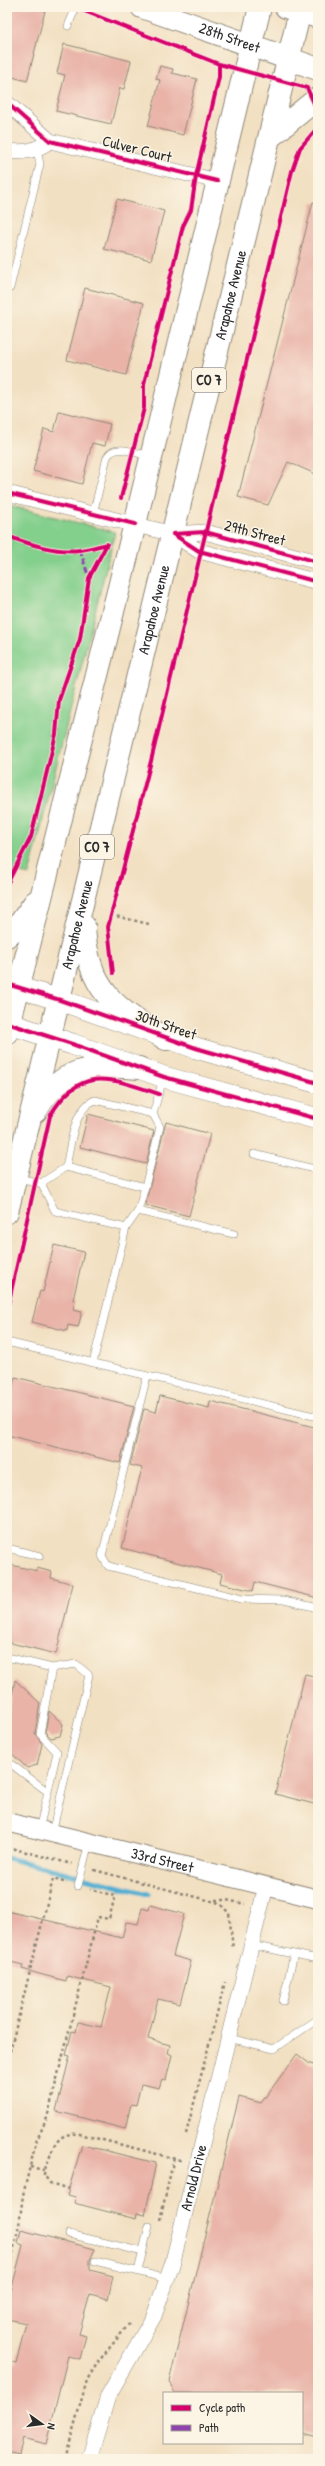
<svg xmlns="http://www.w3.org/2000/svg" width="325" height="2466" font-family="'Patrick Hand',sans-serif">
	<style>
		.green { fill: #83cf8c; stroke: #577d5c }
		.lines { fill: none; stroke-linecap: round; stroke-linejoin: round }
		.stream { stroke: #53afd1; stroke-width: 5 }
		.building { fill: #e9b3a8 }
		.service-casing { stroke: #8e8676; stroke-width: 8 }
		.minor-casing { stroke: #8e8676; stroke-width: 16 }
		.tertiary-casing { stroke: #8e8676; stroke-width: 20 }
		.secondary-casing { stroke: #8e8676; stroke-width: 22 }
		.primary-casing { stroke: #8e8676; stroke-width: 24 }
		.trunk-casing { stroke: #8e8676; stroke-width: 24 }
		.path { stroke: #8e8676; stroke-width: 2.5; stroke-dasharray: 3 3; stroke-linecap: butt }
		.service { stroke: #fff; stroke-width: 7 }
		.minor { stroke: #fff; stroke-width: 15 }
		.tertiary { stroke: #fff; stroke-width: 18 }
		.secondary { stroke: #fff; stroke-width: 21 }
		.primary { stroke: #fff; stroke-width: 22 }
		.trunk { stroke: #fff; stroke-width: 22 }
		.quiet { stroke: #8e44ad; stroke-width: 3; stroke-dasharray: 6 3; stroke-linecap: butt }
		.cycleway-casing { stroke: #fcf5e5; stroke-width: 6 }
		.cycleway { stroke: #d6006c; stroke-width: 4 }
		.labels { text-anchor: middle; stroke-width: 3; stroke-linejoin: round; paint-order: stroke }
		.shield { fill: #fcf5e5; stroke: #6a6863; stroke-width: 1 }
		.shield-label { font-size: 14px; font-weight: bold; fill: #2b2b2b }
		.street-label { font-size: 15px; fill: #2b2b2b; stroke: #fcf5e5 }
	</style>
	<rect width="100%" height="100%" fill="#fcf5e5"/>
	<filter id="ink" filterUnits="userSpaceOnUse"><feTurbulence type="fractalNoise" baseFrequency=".025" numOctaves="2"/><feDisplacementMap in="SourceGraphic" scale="8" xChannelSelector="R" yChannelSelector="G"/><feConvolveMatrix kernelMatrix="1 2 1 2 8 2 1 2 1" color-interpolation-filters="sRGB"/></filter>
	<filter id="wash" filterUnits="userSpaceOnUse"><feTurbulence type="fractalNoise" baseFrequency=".012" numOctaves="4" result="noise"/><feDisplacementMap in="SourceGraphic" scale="16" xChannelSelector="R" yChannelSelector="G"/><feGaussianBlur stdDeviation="0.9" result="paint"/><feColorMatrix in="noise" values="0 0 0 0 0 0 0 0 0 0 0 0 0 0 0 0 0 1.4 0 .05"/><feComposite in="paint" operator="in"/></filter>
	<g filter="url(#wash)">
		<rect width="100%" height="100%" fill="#f2e0c2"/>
		<!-- green -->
		<path class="green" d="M7,505L115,532L29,875L7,870Z"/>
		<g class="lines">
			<!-- stream -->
			<path class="stream" d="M7,1858L148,1894"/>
		</g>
		<g id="blocks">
			<!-- building -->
			<path class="building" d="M7,7H46L27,81L9,76L7,72Z
				M64,44L131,61L124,89L120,88L111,124L56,111L65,75L57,73Z
				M160,66L173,69L172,73L197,79L183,135L148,126L160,80L156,79Z
				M117,199L164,211L151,260L104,249Z
				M313,202L318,203V475L288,462L268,505L238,497Z
				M85,288L144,303L126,375L67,360Z
				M59,411L110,424L105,446L92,443L82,484L33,471L44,429L54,432Z
				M88,1114L154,1131L146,1164L80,1147Z
				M166,1122L210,1134L189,1216L145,1205Z
				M54,1245L84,1252L73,1300H75L73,1310L82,1312L78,1327L68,1325L67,1331L32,1322L40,1291L43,1292Z
				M15,1377L134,1406L120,1463L7,1435V1410Z
				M160,1396L209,1408L210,1401L318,1428V1598L255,1582L253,1591L220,1583L222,1574L122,1548L142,1468L130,1465L144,1409L156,1412Z
				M7,1564L37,1571V1568L52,1572L51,1578L73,1584L56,1654L7,1642Z
				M305,1674L318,1677V1805L275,1794Z
				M15,1680L40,1703L35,1733L42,1744L37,1765L27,1768L12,1754L7,1755V1722Z
				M49,1711L63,1724L60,1736L51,1738L45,1732Z
				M150,1905L184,1914L173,1956L191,1961L180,2004L158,1999L148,2039L170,2045L168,2053L172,2055L166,2080L162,2079L159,2088L141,2084L136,2105L131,2104L125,2129L56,2111L70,2056L66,2055L72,2031L76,2032L78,2022L101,2027L111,1987L67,1976L66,1981L43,1975L22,1969L23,1965L7,1961V1911L122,1938L126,1922L138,1924L142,1908L149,1910Z
				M297,2054L310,2064L318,2066V2437L302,2433V2393H175L169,2382L239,2097L261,2103Z
				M82,2145L156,2163L145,2215L137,2213L136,2219L74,2203L76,2197L67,2195Z
				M21,2230L95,2249L90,2260V2270L113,2276L108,2299L90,2294L79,2334L86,2336L80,2359L68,2356L46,2444L23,2438L19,2455L7,2452V2361L16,2363L26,2323L7,2319V2294L10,2295L23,2245L18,2243Z"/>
		</g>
	</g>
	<g filter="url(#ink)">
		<use href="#blocks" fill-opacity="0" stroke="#8e8676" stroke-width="1"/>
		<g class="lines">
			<defs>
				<path id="service" d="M68,26L76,7
					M10,288L40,164L37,150
					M93,514L107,457C115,443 135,453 148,456
					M254,1154L318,1170
					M66,1167L145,1187L160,1127L153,1114L163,1079
					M18,1178L41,1183L66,1167C71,1145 73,1109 95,1100L153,1114
					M41,1183L55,1211L126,1228L93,1363
					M138,1211L145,1187
					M126,1228L138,1211L234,1234
					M7,1342L318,1417
					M147,1376L102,1556L108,1566L242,1599L284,1600L318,1608
					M7,1548L40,1556
					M7,1657L52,1668L76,1664L89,1675L52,1833
					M7,1761L48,1792
					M39,1830L57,1752L40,1734L52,1668
					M78,1886L89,1842
					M251,1945L318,1959
					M283,2001L294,1954
					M229,2038L274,2049L318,2019
					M69,2234L143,2252
					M95,2261L168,2279
					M138,2271L149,2226"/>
				<g id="minor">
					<path d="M7,103L50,141L217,181"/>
					<path d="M7,151C25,153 35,151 50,141"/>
					<path d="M7,493L173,534L205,532L318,562"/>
					<path d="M173,534L199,551L318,582"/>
					<path id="s1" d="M89,2459L108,2396L154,2316L172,2265L266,1886"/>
				</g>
				<g id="tertiary">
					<path id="s2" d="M7,1822L318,1899"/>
				</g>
				<path id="secondary" d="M7,984L60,1000L196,1048L318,1083
					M7,1023L72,1044L164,1077L318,1119"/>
				<g id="primary">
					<path d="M84,926C87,990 115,1008 166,1039"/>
					<path d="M7,936L18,926L35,902"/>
					<path d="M7,1033L135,524L260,7"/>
					<path d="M36,1111C60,1067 93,1064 139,1068"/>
					<path id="s3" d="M7,1212L300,11"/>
				</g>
				<g id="trunk">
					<path id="s4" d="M142,7L318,69"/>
					<path d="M286,7L318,17"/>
					<path d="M270,137L318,98"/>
				</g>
			</defs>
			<!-- service casing -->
			<use href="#service" class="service-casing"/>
			<!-- minor casing -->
			<use href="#minor" class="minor-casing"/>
			<!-- tertiary casing -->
			<use href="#tertiary" class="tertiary-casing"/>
			<!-- secondary casing -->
			<use href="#secondary" class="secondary-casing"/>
			<!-- primary casing -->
			<use href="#primary" class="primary-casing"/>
			<!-- trunk casing -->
			<use href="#trunk" class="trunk-casing"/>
			<!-- path -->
			<path class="path" d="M111,915L149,924
				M7,1847L72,1864
				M94,1870L219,1903L229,1913L233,1949
				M215,1900H226L245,1904
				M7,2063L53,1879L67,1883
				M186,2134L225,1982
				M30,2167L44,2170
				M69,2189L50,2183L44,2175C44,2169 47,2165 49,2159C55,2142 60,2132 80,2134L180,2160L181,2157
				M160,2220L174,2158
				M7,2277L19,2226L23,2195L36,2142L47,2118L98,1917L109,1919L115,1896L90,1889
				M65,2459L87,2380L98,2362L129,2324"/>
			<!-- service -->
			<use href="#service" class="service"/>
			<!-- minor -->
			<use href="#minor" class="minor"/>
			<!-- tertiary -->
			<use href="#tertiary" class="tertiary"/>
			<!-- secondary -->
			<use href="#secondary" class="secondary"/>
			<!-- primary -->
			<use href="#primary" class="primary"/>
			<!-- trunk -->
			<use href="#trunk" class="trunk"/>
			<!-- quiet -->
			<path class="quiet" d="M80,550L89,578"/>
			<defs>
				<path id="cycleway" d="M74,7L219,64L307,88L318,112
					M7,103L50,141L217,181
					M7,493L135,524
					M121,498L144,408V384L183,226L191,210L196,176L219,77V64
					M173,534L199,551L318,582
					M173,534L205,532L318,562
					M7,536C29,544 56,553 80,550C89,549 98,546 107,544
					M7,884L31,837L56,734L59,700L80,639L89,578L107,544
					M113,973L108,927L151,761L292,171L300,148L318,127
					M7,984L60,1000L196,1048L318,1083
					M7,1023L72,1044L164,1077L318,1119
					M7,1310L50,1116C80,1064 111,1078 159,1094"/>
			</defs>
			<!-- cycleway casing -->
			<use href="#cycleway" class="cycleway-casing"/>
			<!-- cycleway -->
			<use href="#cycleway" class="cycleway"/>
		</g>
	</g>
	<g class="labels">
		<!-- shield labels -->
		<g class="shield">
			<rect x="192" y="368" width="34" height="24" rx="3"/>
			<rect x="80" y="835" width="34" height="24" rx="3"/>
		</g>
		<g class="shield-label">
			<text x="209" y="385">CO 7</text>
			<text x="97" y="852">CO 7</text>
		</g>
		<!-- street labels -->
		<g class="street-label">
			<text dy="5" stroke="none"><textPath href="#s4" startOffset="93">28th Street</textPath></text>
			<text transform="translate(137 149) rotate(14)" y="5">Culver Court</text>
			<text dy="5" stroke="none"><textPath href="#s3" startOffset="944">Arapahoe Avenue</textPath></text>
			<text transform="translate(255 533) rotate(15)" y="5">29th Street</text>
			<text dy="5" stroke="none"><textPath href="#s3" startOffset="620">Arapahoe Avenue</textPath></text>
			<text dy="5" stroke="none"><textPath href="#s3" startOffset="296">Arapahoe Avenue</textPath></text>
			<text transform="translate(166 1025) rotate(19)" y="5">30th Street</text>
			<text dy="5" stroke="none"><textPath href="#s2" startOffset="160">33rd Street</textPath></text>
			<text dy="5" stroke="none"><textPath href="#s1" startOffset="302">Arnold Drive</textPath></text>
		</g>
	</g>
	<!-- margin -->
	<rect width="325" height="2466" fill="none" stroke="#fcf5e5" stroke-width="24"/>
	<!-- legend -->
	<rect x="163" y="2392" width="140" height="52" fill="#fcf5e5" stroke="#a8a49b"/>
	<rect x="171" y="2405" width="20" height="6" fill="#d6006c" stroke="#a8a49b"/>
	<text x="199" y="2412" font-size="12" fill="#2b2b2b">Cycle path</text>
	<rect x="171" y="2425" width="20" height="6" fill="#8e44ad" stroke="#a8a49b"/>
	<text x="199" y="2432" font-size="12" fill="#2b2b2b">Path</text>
	<!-- north arrow -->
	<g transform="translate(42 2424) rotate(104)" stroke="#fcf5e5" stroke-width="3" paint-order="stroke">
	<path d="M0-3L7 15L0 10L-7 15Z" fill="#2b2b2b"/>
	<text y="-6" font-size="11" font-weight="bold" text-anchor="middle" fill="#2b2b2b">N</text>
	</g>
</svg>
